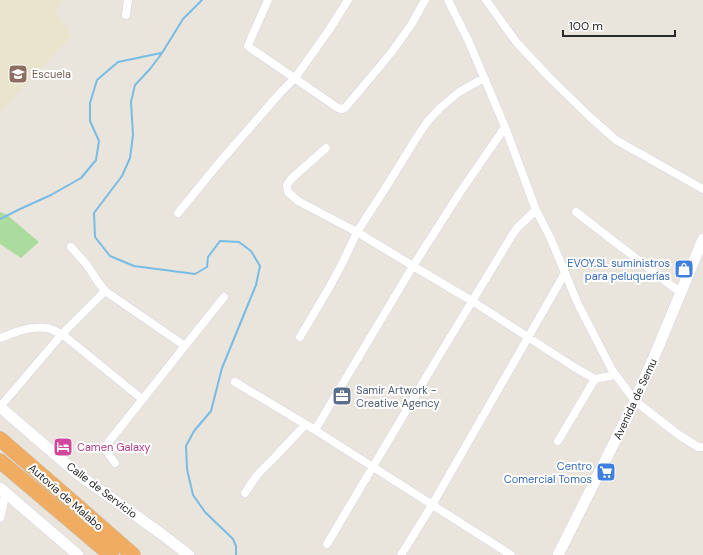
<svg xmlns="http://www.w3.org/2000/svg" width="703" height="555" font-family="'DM Sans',sans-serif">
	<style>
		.education { fill: #eae4cc }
		.green { fill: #acdc9d }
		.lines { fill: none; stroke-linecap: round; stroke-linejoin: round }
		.stream { stroke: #77bce4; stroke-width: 2 }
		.street-casing { stroke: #d1d3e1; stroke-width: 9 }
		.secondary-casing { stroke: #d1d3e1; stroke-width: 12 }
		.highway-casing { stroke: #c3c3c3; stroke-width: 16 }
		.street { stroke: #fff; stroke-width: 8 }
		.secondary { stroke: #fff; stroke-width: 11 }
		.highway { stroke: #f0ad61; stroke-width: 15 }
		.labels { text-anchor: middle; stroke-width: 4; stroke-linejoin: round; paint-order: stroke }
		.education-label { font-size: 11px; fill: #785e54; stroke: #fff; text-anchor: start }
		.shop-label { font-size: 11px; fill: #366cbe; stroke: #fff; text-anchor: end }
		.service-label { font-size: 11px; fill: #4e5e75; stroke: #fff; text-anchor: start }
		.street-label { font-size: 11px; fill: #292929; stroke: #fff }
		.hotel-label { font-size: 11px; fill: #b23c85; stroke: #fff; text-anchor: start }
	</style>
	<rect width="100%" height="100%" fill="#eae5dc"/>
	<!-- education -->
	<path class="education" d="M0,0H62L55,12L72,36L0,112Z"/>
	<!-- green -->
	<path class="green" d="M0,212L6,214L39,242L21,258L0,244Z"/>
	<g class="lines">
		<!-- stream -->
		<path class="stream" d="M202,0L183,19L162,53L150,69L135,85L131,102L133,135L130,158L122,176L94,213L95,237L110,256L134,266L195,274L207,267L208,257L220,241L239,242L251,251L260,266L256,285L222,368L211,411L194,431L186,446L187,469L193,495L205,512L233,539L236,546V555
			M0,219L20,209L51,195L81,178L96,160L99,141L90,121V103L97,80L118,62L161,53"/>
		<defs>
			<path id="street" d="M268,0L249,43L248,46L249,47L338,108L342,109L345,108L391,53L411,25L425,0
				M448,0L469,42L505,127L536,210L550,237L578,304L612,370L635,401L679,435L698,447H703
				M486,0L517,43L549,77L590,117L616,140L703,189
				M126,15L128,0
				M326,148L291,179L287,185L288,192L298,201L357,232L413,266L472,301L574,367L595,379L615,375
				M576,212L681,293
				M178,213L219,163L280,93L295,78L329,30L348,0
				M71,247L87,265L98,282L105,291L185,346
				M300,337L329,288L343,262L357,232L388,184L417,137L428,121L440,108L459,92L484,78
				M0,338C16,332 29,326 47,328C52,329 57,332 62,334L142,399
				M235,382L315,430L511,555
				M0,407L62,334L105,291
				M315,430L413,266L459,194L505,127
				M558,441L595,379
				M115,463L107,452V444L224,297
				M245,493L257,475L275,457L305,425
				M0,518L3,507L5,492
				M327,544L431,369L511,237L517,228L536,210
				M401,555L432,505L565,273"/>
			<path id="secondary" d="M0,407L79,475L163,535L189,555
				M0,488L78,555
				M558,555L635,401L657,350L703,239"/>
			<path id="highway" d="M0,439L76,505L133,555
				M0,461L111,555"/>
		</defs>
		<!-- street casing -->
		<use href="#street" class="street-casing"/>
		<!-- secondary casing -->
		<use href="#secondary" class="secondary-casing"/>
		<!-- highway casing -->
		<use href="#highway" class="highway-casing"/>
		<!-- street -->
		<use href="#street" class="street"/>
		<!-- secondary -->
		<use href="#secondary" class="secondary"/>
		<!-- highway -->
		<use href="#highway" class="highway"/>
	</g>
	<!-- icons -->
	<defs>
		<symbol id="school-square" viewBox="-11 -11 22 22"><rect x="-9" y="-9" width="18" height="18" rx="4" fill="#8d6e63" stroke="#fff"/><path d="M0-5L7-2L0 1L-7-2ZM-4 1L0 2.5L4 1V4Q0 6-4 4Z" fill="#fff"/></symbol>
		<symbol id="shop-square" viewBox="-11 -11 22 22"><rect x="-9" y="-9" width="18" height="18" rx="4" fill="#3f7fe0" stroke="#fff"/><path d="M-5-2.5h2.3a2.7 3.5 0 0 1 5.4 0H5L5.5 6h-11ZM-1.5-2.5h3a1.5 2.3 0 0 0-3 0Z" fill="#fff"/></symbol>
		<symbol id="office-square" viewBox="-11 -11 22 22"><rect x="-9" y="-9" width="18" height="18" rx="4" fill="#5c6f8a" stroke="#fff"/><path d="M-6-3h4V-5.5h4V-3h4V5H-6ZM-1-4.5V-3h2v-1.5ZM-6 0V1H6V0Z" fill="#fff"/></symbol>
		<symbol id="hotel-square" viewBox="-11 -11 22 22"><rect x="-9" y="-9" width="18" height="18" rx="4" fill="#d1479c" stroke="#fff"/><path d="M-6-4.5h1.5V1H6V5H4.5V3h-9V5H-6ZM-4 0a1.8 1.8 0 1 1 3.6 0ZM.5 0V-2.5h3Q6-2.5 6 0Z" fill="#fff"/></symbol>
		<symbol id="supermarket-square" viewBox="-11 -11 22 22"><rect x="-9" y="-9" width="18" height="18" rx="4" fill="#3f7fe0" stroke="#fff"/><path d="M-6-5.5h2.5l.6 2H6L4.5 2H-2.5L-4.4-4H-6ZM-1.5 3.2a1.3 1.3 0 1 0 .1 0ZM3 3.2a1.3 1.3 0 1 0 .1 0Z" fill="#fff"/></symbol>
	</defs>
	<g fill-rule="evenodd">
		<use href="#school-square" x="7" y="63" width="22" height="22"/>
		<use href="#shop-square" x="673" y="258" width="22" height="22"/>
		<use href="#office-square" x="331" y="385" width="22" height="22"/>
		<use href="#hotel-square" x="52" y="436" width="22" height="22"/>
		<use href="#supermarket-square" x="595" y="461" width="22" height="22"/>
	</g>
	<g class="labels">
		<!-- education labels -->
		<g class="education-label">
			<text x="32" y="78">Escuela</text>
		</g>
		<!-- shop labels -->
		<g class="shop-label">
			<text x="670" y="267">EVOY.SL suministros<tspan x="670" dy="13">para peluquerías</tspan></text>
			<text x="592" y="470">Centro<tspan x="592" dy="13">Comercial Tomos</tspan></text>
		</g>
		<!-- service labels -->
		<g class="service-label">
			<text x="356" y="394">Samir Artwork -<tspan x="356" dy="13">Creative Agency</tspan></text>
		</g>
		<!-- street labels -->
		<g class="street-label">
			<text transform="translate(635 399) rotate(-65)" y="4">Avenida de Semu</text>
			<text transform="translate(102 490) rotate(37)" y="4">Calle de Servicio</text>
			<text transform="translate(66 497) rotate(41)" y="4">Autovía de Malabo</text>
		</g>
		<!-- hotel labels -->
		<g class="hotel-label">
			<text x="77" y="451">Camen Galaxy</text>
		</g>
	</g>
	<!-- scale -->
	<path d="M563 30v6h112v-6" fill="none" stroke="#292929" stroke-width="2"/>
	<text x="569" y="30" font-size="12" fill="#292929" stroke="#ffffff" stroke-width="3" paint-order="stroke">100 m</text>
</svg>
